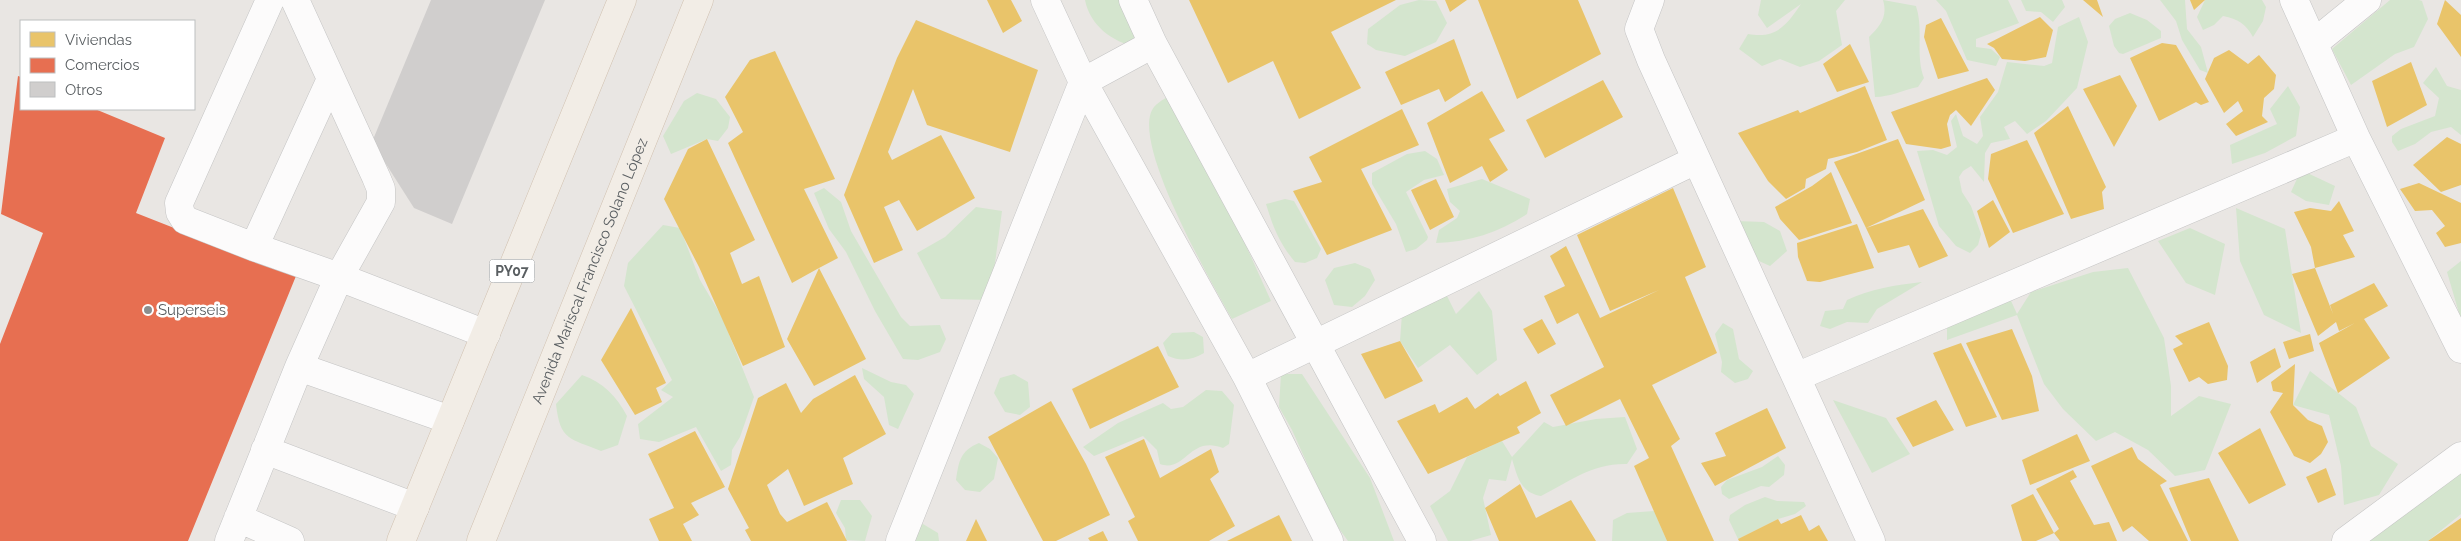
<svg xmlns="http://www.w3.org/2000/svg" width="2461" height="541" font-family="Raleway,sans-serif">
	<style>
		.green { fill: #d4e5ce }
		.homes { fill: #e9c46a }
		.shops { fill: #e76f51 }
		.building { fill: #d0cecd }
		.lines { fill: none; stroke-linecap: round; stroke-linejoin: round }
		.minor-casing { stroke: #c4c4c4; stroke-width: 29 }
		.major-casing { stroke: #d1c1b0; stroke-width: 29 }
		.minor { stroke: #fcfbfb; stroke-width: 28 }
		.major { stroke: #f2ede6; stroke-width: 28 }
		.poi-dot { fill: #8b8e8e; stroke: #fff; stroke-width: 2 }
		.labels { text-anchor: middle; stroke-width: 5; stroke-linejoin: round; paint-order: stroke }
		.shield { fill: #fff; stroke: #8b8e90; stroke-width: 1 }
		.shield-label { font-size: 14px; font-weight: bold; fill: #595e61 }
		.street-label { font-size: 15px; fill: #595e61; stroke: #fff }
		.poi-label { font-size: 15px; fill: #595e61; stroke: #fff; text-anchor: start }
	</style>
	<rect width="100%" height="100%" fill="#e9e6e3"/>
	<!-- green -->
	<path class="green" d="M1085,0H1138L1136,47C1113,42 1090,26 1085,0Z
		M1419,0L1436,1L1447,23L1436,42L1405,56L1376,50L1367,44L1368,29L1400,5Z
		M1761,0H1845L1836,11L1842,45L1819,61L1800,67L1780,59L1762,66L1739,49L1748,34C1776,39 1786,26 1801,4L1767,28L1758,15Z
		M1883,0L1916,6C1924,30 1915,55 1924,78L1918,87C1903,90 1890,97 1875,97L1869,37C1880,26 1888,17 1883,0Z
		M1936,0H2008L2019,23L1976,39V47L1991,49L2000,57L1996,66L1967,60L1946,11Z
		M2021,0H2062L2065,7L2053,22L2041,12L2026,11Z
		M2160,0H2185L2187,29L2201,47L2208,73L2200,70L2182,40L2176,21Z
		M2205,0H2262L2266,7L2263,21L2253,37C2246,24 2238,19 2223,16L2214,25L2203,30L2197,17Z
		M2390,0H2419L2422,1L2428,19L2414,47L2395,54L2351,85L2332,49Z
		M2130,13L2147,20L2161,31V38L2123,54L2119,53L2114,46L2109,26L2115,19Z
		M2079,17L2088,42L2077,88L2046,121L2027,134L2015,121L2004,127L2010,139L1991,143L1985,153L1984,182L1971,166L1963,171L1959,177L1962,192L1971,206L1981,234L1978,245L1970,253L1956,246L1939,226L1917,151L1933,150L1947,155L1957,147L1951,121L1956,114L1963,136L1977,144L1983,136L1980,117L1998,92L2007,62L2044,66L2052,63L2058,27Z
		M2436,67L2447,86L2461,90V135L2451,127L2431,132L2415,144L2398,151L2392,142V136L2401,129L2435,116L2439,98L2423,83Z
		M2288,86L2300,107L2296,136L2265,153L2232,164L2230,145L2277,124L2270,109Z
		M1176,91L1271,301L1232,319C1213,285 1128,139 1154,107C1159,101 1170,96 1176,91Z
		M697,93L716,99L730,117L728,128L718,141L707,139L671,154L663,136L684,101Z
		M1425,151L1437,159L1444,175L1424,180L1406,192L1428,237L1427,240L1416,249L1406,252L1396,224L1372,184V173L1407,154Z
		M2301,170L2335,186L2329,205L2306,201L2291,192Z
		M1482,179L1530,199L1527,214C1499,232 1470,242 1436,243L1439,230L1457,218L1460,211L1450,202L1447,189Z
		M824,188L841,202L851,231L901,317L910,326L940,325L946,339L940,352L918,360L903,359L875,311L846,252L829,229L814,193Z
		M1285,199L1294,201L1321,249L1317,258L1305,263L1295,262C1280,244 1273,227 1266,204Z
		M976,207L1002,211L990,300L941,299L917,253L945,237Z
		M2236,208L2285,229L2301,333L2264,315L2240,261Z
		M1736,221L1764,222L1780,231L1787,251L1770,266L1759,261Z
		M663,225L680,228L700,280L722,317L754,397L740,437L732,450L731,465L721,471L696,427L659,442L640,439L638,424L673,397L661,390L672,380L624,286L628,263Z
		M2190,228L2225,244L2215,295L2186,283L2158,241Z
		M2461,261V320L2447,272Z
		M1355,263L1370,269L1375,280L1365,296L1352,307L1334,305L1325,280L1334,268Z
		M2128,268L2164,338L2171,386V416L2199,396L2231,404L2205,470L2175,476L2148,450L2115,432L2096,441L2063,409L2044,384L2017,315L1947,340V315L2007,292L2017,314L2031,292L2093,272Z
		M1922,282L1877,309L1868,323L1847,322L1830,329L1820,326L1825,311L1843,309L1847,300C1870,289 1896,285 1922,282Z
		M1443,288L1456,314L1479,291L1492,311L1497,360L1477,375L1450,345L1418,368L1400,341L1403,300Z
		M1723,323L1733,329L1739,359L1753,371L1748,379L1735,383L1721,372L1722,362L1715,334Z
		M1194,332L1203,337L1204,353C1192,360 1182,362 1168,356L1163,343L1172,333Z
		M862,368L891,382L906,385L914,394L898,429L889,425L884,397L864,379Z
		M2310,371L2356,407L2371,446L2398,464L2379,495L2344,505L2341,466L2329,415L2293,405Z
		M1014,374L1028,382L1030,407L1020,415L1005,412L994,393L1000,378Z
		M1281,374H1302L1370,478L1394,541H1348L1332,519L1292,430L1279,407Z
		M582,375C603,382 617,397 627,416L618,445L601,451C570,438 560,441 556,404Z
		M1206,390L1222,391L1234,405L1229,444L1223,448C1189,435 1186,473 1160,464L1157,450L1143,436L1094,456L1083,447L1118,423L1163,403L1171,409L1183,407Z
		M1833,400L1886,418L1910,454L1872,473Z
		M1625,417L1637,449L1627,464C1593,463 1570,481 1541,496C1520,493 1517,475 1512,459L1506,481L1489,479L1483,498L1491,535L1470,541H1448L1430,506L1450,491L1467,457L1502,441L1512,457L1544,422L1553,427L1596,419Z
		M979,443L990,449L998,458L994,479L980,492L965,490L956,480C959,461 960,451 979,443Z
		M1778,456L1785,465L1784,475L1769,487L1761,486L1729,499L1722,494L1721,487L1727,480L1762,467Z
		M2461,472V514L2428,541H2369Z
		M1765,497L1777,501L1804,502L1806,506L1795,514L1778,519L1738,539L1729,520L1730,515L1745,505Z
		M841,500H860L872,516L865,541L846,540L845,528L836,513Z
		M1654,511L1667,541H1612L1613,520L1627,513Z
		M923,524L938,533L939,541H911L918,525Z"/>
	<!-- homes -->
	<path class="homes" d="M987,0H1011L1022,21L1003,33Z
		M1189,0H1396L1331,32L1361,88L1299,119L1273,61L1228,83Z
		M1445,0H1467L1450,12Z
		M1478,0H1578L1601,54L1517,99Z
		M2083,0H2097L2103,17Z
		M2190,0H2205L2194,10Z
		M2445,0L2461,15V57L2437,24Z
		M2040,17L2053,30L2046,57L2025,61L2002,59L1994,48L1987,44Z
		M1941,18L1969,71L1938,79L1924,37L1926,25Z
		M916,20L1038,70L1010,152L927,125L913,89L888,152L892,160L941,135L975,198L917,231L899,200L884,207L903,250L874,263L844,195L897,58Z
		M1454,39L1471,85L1445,102L1439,89L1401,105L1385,72Z
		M2162,43L2176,45L2209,102L2201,105L2196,102L2159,121L2130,58Z
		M1850,44L1869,82L1837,92L1823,64Z
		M2229,50L2248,64L2259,55L2276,75L2274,89L2264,98L2262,116L2268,122L2236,136L2226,124L2243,111L2238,101L2224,113L2205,79L2214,58Z
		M775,51L835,179L804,189L838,258L819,268L866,359L814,386L787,339L819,268L792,283L728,143L743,132L725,97L750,60Z
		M2411,62L2427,105L2387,127L2372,81Z
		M2120,75L2137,106L2114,147L2083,89Z
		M1987,78L1995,90L1971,126L1956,110L1950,115L1947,124L1951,146L1941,149L1906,144L1891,112Z
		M1603,80L1623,117L1545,158L1526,120Z
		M1865,86L1887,140L1857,152L1828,159L1826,169L1806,179L1805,188L1786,199L1768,181L1738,133L1798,110L1800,113Z
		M1482,91L1505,131L1489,139L1508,170L1490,182L1482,166L1450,183L1427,123Z
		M2068,106L2106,187L2102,192L2104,209L2071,219L2034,133Z
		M1402,109L1419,145L1361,169L1392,230L1327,255L1293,191L1322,182L1309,157Z
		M2447,137L2461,144V185L2441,192L2413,165Z
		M707,139L755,240L730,253L742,284L759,276L785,347L743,366L699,267L664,199L688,149Z
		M1898,139L1925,200L1866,228L1834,162Z
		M2027,140L2064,214L2013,233L1988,179L1991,154Z
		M1831,172L1852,223L1799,240L1780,219L1775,207L1812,186Z
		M1436,179L1454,217L1430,230L1411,190Z
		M2419,183L2461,203V243L2445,247L2436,233L2445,226L2432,210L2415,211L2400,189Z
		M1673,188L1706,267L1685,277L1717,353L1652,385L1680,439L1671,446L1714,541H1667L1634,466L1649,458L1620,399L1566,426L1550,395L1604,367L1578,313L1557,324L1544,296L1565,286L1550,256L1566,246L1600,318L1659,290L1610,311L1577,235Z
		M1993,200L2010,232L1989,248L1977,211Z
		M2339,201L2354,231L2343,235L2355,257L2315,268L2311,247L2294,212L2310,208L2331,211Z
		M1923,209L1948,256L1919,268L1909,245L1878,253L1866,228Z
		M1857,224L1874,268L1820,282L1807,281L1798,257L1797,243Z
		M2315,268L2333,314L2330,305L2374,283L2388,306L2364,319L2390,358L2338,393L2319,343L2355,323L2339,331L2336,322L2318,336L2292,274Z
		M631,308L666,383L656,388L662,402L635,415L601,360Z
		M1542,319L1556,344L1538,354L1523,329Z
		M2209,322L2228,366L2227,380L2208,384L2199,377L2189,382L2173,349L2183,344L2175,336Z
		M2012,329L2032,376L2039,411L2002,420L1966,343Z
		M2310,334L2314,351L2289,359L2283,342Z
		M1400,341L1423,381L1385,399L1361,354Z
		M1961,343L1997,417L1966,427L1933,353Z
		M1158,346L1179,387L1090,429L1072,389Z
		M2275,348L2281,367L2257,383L2250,362Z
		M2295,364L2293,405L2308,420L2322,426L2328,442L2321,454L2310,463L2294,456L2270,412L2283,393L2273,391L2271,382Z
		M855,375L886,434L843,458L853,484L804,506L788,469L767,485L780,514L787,522L827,502L847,541H751L745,530L749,528L728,489L758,398L786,383L801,413L813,399Z
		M1526,381L1541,413L1517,427L1520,433L1428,474L1397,421L1435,404L1439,413L1467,397L1475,409L1498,393L1500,396Z
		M1936,400L1954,430L1913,447L1896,418Z
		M1051,401L1086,464L1110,515L1056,541H1043L988,437Z
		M1767,408L1786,448L1715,486L1701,463L1726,456L1715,433Z
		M2260,428L2286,485L2249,504L2218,453Z
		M695,431L725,487L691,503L699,515L683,524L692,541H659L649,519L674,508L648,454Z
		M2077,434L2090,461L2030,485L2022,460Z
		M1144,439L1160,478L1211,449L1219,472L1210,479L1235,526L1209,541H1138L1128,521L1135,517L1105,457Z
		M2132,447L2138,459L2167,481L2160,485L2188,541H2149L2132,526L2123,532L2091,466Z
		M2326,468L2336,495L2318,503L2306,477Z
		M2073,470L2077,477L2070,481L2094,525L2109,522L2117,541H2060L2054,533L2036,541H2022L2011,505L2033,494L2054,533L2059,529L2036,489Z
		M2209,478L2239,541H2191L2169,488Z
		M1520,484L1536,518L1571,500L1596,541H1499L1485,508Z
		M1279,515L1292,541H1227Z
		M1801,515L1809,531L1819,525L1828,541H1739L1738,539L1778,519L1781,524Z
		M2461,518V541H2428Z
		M976,519L987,541H966Z
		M1103,531L1108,541H1090L1088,538Z"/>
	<!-- shops -->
	<path class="shops" d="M18,76L21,77V109H95L165,138L136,213L296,276L188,541H0V344L43,233L1,214Z"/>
	<!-- building -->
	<path class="building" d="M431,0H545L452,224L414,208L372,142Z"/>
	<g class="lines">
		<defs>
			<path id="minor" d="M295,0L376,177L381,189V202L339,277L254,247L331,79
				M1045,0L1083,82L1247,377L1329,541
				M1133,0L1153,44L1422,541
				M1650,0L1639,29L1651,60L1871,541
				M2294,0L2356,138L2461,349
				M2314,43L2367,0
				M254,247L185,220L180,212L179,203L270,0
				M299,367L450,420
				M1247,377L1696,160
				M1796,377L2356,138
				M265,450L415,507
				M238,518L290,541
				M229,541L299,367L339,277L486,334
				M900,541L1083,82L1153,44
				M2346,541L2461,456"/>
			<g id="major">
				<path d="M401,541L622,0"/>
				<path id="s1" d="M481,541L699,0"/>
			</g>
		</defs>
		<!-- minor casing -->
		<use href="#minor" class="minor-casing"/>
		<!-- major casing -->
		<use href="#major" class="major-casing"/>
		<!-- minor -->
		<use href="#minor" class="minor"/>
		<!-- major -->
		<use href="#major" class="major"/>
	</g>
	<!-- markers -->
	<circle class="poi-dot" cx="148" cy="310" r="5"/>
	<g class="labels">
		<!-- shield labels -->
		<rect class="shield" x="489.5" y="259.5" width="45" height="23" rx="4"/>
		<g class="shield-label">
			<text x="512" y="276">PY07</text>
		</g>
		<!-- street labels -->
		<g class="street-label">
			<text dy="5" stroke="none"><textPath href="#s1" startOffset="291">Avenida Mariscal Francisco Solano López</textPath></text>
		</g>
		<!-- poi labels -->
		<g class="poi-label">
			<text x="158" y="315">Superseis</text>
		</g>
	</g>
	<!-- legend -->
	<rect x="20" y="20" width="175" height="90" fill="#ffffff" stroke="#bdbfc0"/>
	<rect x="30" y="32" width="25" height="15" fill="#e9c46a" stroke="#bdbfc0"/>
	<text x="65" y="45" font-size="15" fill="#595e61">Viviendas</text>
	<rect x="30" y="58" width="25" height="15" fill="#e76f51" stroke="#bdbfc0"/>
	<text x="65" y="70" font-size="15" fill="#595e61">Comercios</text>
	<rect x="30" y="82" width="25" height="15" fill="#d0cecd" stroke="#bdbfc0"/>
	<text x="65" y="95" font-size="15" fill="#595e61">Otros</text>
</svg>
